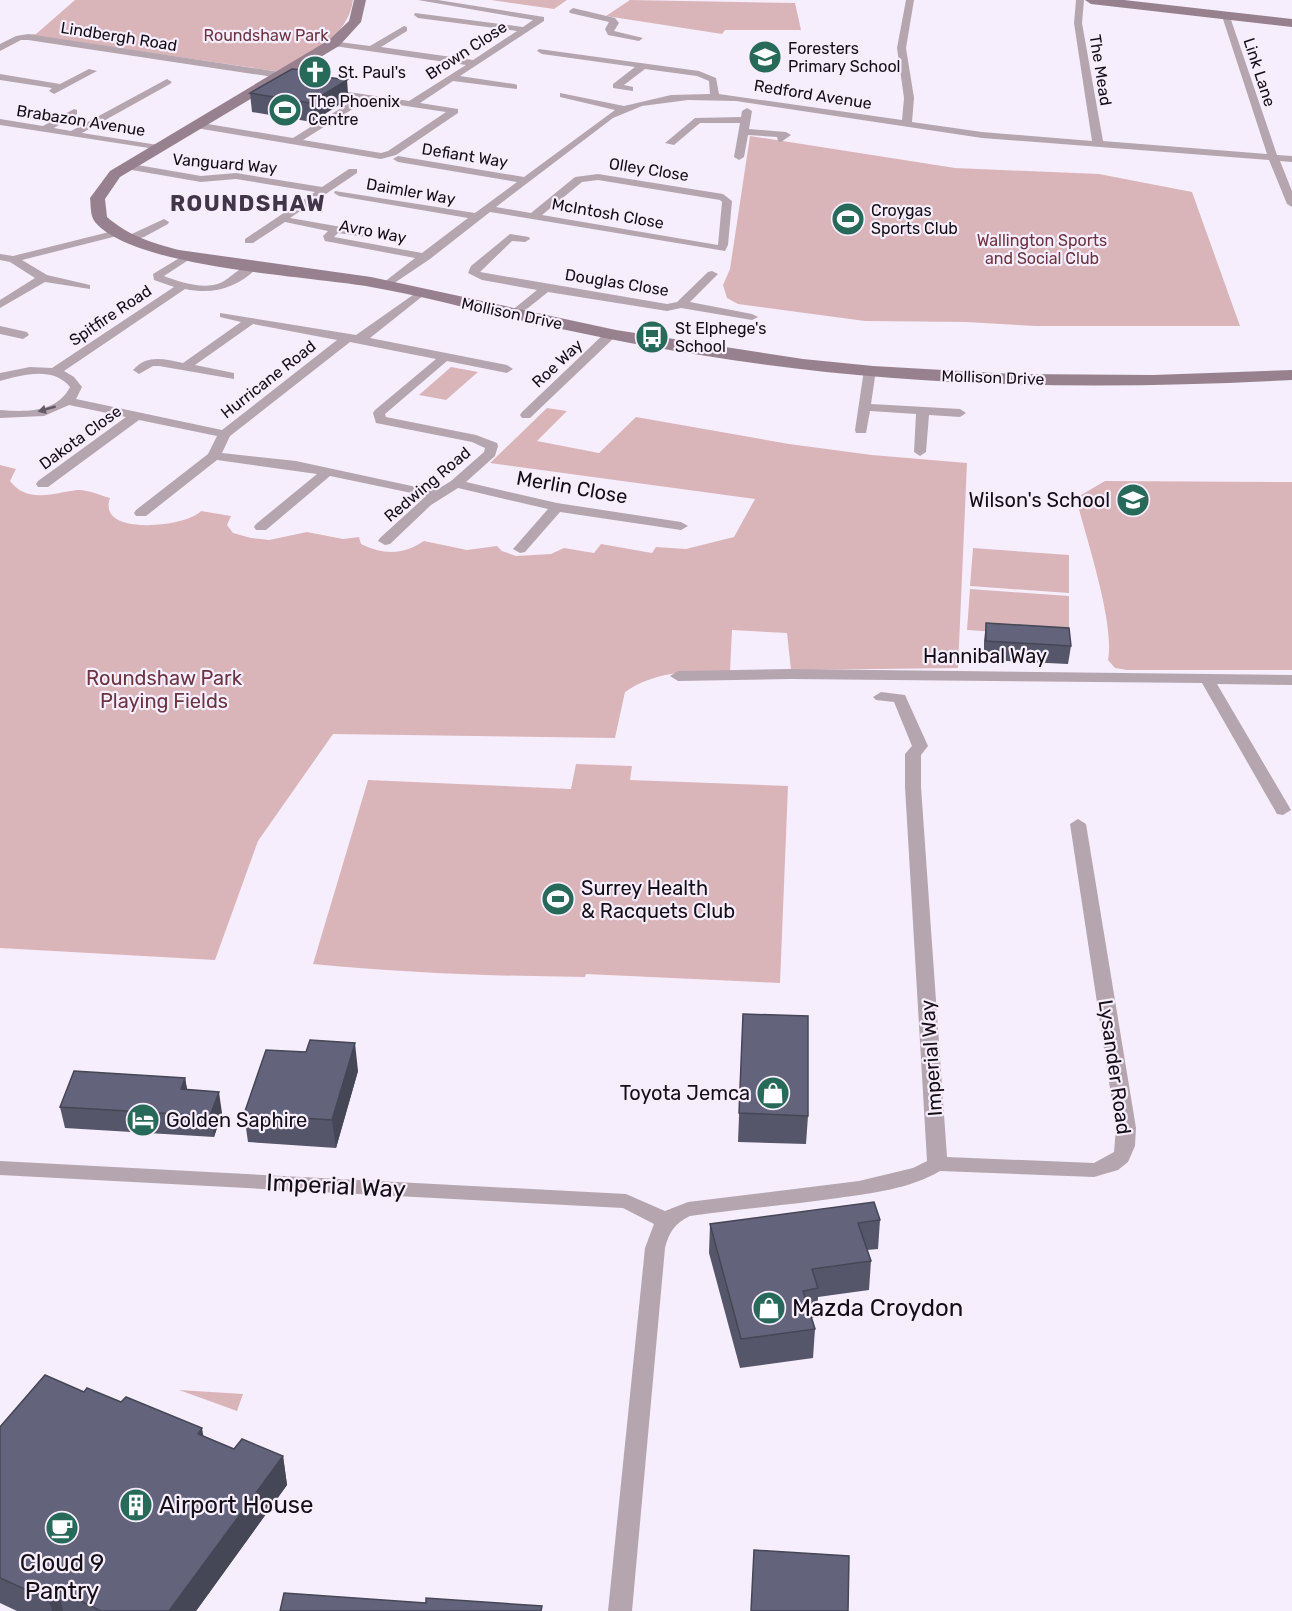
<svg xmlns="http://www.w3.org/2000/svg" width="1292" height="1611" font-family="Rubik,sans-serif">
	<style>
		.green { fill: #d9b5ba }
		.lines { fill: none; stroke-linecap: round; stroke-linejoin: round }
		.street { fill: #b5a5af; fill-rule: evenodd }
		.secondary { fill: #97818e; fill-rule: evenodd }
		.wall { fill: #55566a }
		.shaded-wall { fill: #454656 }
		.building { fill: #63647b; stroke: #454656; stroke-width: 1.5 }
		.oneway { fill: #645a63 }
		.labels { text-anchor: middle; stroke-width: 4.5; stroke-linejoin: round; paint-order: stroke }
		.far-park-label { font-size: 16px; fill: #6b3440; stroke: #f7eefd }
		.far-street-label { font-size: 16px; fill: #140f17; stroke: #f7eefd }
		.far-poi-label { font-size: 16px; fill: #140f17; stroke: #f7eefd; text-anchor: start }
		.street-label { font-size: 20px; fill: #140f17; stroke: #f7eefd }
		.poi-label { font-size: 20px; fill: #140f17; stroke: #f7eefd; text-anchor: end }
		.park-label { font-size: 20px; fill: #6b3440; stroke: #f7eefd }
		.far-district-label { font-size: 22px; font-weight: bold; letter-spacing: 1.5px; fill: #413649; stroke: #f7eefd }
		.near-street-label { font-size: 24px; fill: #140f17; stroke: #f7eefd }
		.near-poi-label { font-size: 24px; fill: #140f17; stroke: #f7eefd; text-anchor: start }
	</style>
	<rect width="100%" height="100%" fill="#f7eefd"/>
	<!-- green -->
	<path class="green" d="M75,0H353C348,38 310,53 280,71H275L28,35L36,34Z
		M491,0H567L554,9Z
		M630,0L795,3L801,30H725L722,34L606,16Z
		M750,136L955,168L1099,174L1192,192L1240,326H1035L966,322L865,321L738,304L727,298L723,285L730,269Z
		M451,367L478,372L446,400L419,395Z
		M547,408L567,411L537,441L599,453L636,417L789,444L872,455L967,463L958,668L791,670L787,633L732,630L730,671C693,671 657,670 625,692L615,738L333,734L258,841L215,960L0,948V465L16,469L10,481C28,504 53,493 77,490C86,489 100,495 110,498C96,537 187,527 201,511L231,516L227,525L233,533L251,538L269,540L307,532L343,539L359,537L361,544C384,555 403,555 424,541L467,550L497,546L502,551L516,556L551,554L564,548L594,553L601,544L652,553L656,547L686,549L734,537L755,499L490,463Z
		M1105,481L1292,482V670H1127L1115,668L1108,660C1115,623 1086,538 1076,498Z
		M973,548L1069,555V593L970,586Z
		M970,589L1069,596V637L967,630Z
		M576,764L632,766L630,780L788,786L780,983L586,974L585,977C494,976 403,973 313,964L368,780L571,789Z
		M179,1390L243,1394L237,1411Z"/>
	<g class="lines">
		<!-- street -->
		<path class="street" d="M418,0H438L544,17V21L460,76L514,84L517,85V89L453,81L420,103L458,109V113L396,155L381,159L196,128L191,125L196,122L293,138L357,98L322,92V88L409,101L466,65L334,46L330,43L331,41L370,46L404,26L407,27V31L381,47L473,60L517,31L418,18L414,15L415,13L523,27L533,20ZM372,101L446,112L388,151L381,153L303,140L364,102Z
			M906,0H914L906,48L914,98L912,122L982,132L1092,141L1074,23L1076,0H1084L1082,23L1103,141L1267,154L1222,16L1229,14L1277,155L1292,156V162L1280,161L1292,191V207L1287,204L1269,160L982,138L736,101L688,100L642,106L613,118L496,207L531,213L575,177L598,174L723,194L732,201L728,245L725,251L490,212L430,259L387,288L383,287V283L415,258L325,241L323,236L328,231L285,222L253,243H245V239L315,192L236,179L201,182L126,169L121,166L126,163L201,176L236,173L322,187L349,169H357V173L290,218L370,232L371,234L366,237L338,233L334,237L422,253L468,218L339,196L334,193L335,191L475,213L517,182L398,162L393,159L398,156L524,177L615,110L560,97V93L624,106L671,95L710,94L709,81L697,76L645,69L624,85L633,87V91L613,88V84L635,67L542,54L537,51L539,49L699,71L716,78L719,94L902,120L904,98L897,48ZM598,180L720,200L722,202L718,245L542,215L582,182Z
			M573,8L615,18L619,23L614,31L643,38L639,41L608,35L605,29L609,22L570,13L569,11Z
			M28,34L293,74L298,77L293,80L28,40H21L0,51V44L16,36Z
			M89,69L97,71L54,94L49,91L52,88L0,80V74L60,84Z
			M167,79L172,82L170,84L82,133L158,145L162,146V150L0,125V119L43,126L74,109L77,110V114L54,128L71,131Z
			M747,108L752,111L749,129L786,132L791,135L781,142L778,141L777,137L748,135L744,157L739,160L734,157L740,123H700L674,145L665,143L695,118L741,117L742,111Z
			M164,219L169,222L168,224L144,237L126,242L121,239Z
			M117,230L121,231V235L22,260L47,275L90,285V289L45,282L0,308V300L35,278L10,262L0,260V254L13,256Z
			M510,234L529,237L530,239L525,242L512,241L480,272L667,304L677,302L708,272L712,271L718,274L690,302L752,314L758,317L752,320L681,308L667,311L548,292L518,316H510V312L537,290L482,280L468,273L471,266Z
			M186,254L190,255V259L164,276C179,282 204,290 220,283C232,278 244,261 257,264L259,266C238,288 214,295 185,289L64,371L74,377L82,387L76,399L222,430L337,340L253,324L195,365L234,373V379L159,366H153L139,374L133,370C147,354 164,359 183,363L241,322L220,317V313L356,335L420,290L424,291V295L370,338L507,365L513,369L507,373L447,361L385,414L386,417L476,435L497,443L498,446L495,456L466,482L557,503L681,522L688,526L681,530L560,512L525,552L520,553L513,549L548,509L458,488L431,505L390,544L385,545L378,541L380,538L426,496L330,476L266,530H256L254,527L256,524L317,474L217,460L146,516H136L134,513L136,510L208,454L217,436L139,420L48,487H38L36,484L38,481L126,417L69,405L44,416L0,418V410C25,412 57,413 70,387C53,366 22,375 0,381V373L30,367L52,368L174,287L154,280L153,274ZM350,342L436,359L375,410L373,413L376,423L472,442L485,448L484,452L451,481L438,489L421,488L296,461L222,453L230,436Z
			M0,326L27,332L29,335L23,339L0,334Z
			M611,330L617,334L615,337L530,418H522L520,415L522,412L607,331Z
			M870,366L876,370L871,404L960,409L966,413L960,417L929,415L926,452L920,456L914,452L916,414L870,411L866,433H856L855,430L864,370Z
			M791,669L1292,675V685L1217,684L1291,810L1283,815L1277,814L1202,683L791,679L678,681L670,676L678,671Z
			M881,692L905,695L928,746L921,755V787L947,1157L1094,1163L1114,1152L1116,1128L1070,824L1078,819L1086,824L1136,1128L1135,1146L1128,1162L1118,1170L1094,1177L940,1171C910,1189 872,1193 838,1198C789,1205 739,1209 690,1216C675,1223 669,1232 665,1248L632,1611H608L645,1248L654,1224L623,1208L0,1175V1161L626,1194L665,1211L688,1202L859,1181L913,1168L927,1161L905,787V754L912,746L894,702L876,700L873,697Z"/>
		<!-- secondary -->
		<path class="secondary" d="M354,0H366L361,22L339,46L120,177L105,199L107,217C129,236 152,243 179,250L371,277L616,330L803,359L873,366L1013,374L1153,375L1292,370V380C1105,390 917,388 732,360C664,350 596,337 529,322C476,311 424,296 371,287C308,276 134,268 95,222C90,216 91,206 90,198L110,171L329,40L349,21Z
			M1085,0H1124L1292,19V27L1091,4Z"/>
	</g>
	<!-- wall -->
	<path class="wall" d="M305,74L347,80L348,99L312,122L252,112L250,93Z
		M986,623L1071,646L1068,664L984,660V641Z
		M743,1014L808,1116L806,1144L738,1142Z
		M358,1071L336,1148L248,1142L244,1114Z
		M185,1078L187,1090L222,1113L214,1137L65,1128L60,1107Z
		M880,1220L878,1249L867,1250L871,1261L869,1290L818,1297L817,1317L811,1318L815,1329L813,1358L740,1368L709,1253L710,1224Z
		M84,1392L204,1436L234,1449L283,1456L287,1485L196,1611H17L0,1603V1427Z"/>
	<!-- shaded-wall -->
	<path class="shaded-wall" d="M347,80L348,99L312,122L310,103Z
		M355,1043L358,1071L336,1148L332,1120Z
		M185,1078L189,1099L181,1089Z
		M219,1092L222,1113L214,1137L210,1116Z
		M202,1428L207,1457L198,1434Z
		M283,1456L287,1485L196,1611H169Z
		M58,1590L63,1611H52L49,1600Z"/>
	<!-- building -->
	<path class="building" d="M292,69L302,70L305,74L347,80L310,103L250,93Z
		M986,623L1069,628L1071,646L986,641Z
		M743,1014L808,1016V1116L739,1113Z
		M310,1040L355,1043L332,1120L244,1114L266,1050L306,1052Z
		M74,1071L185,1078L181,1089L219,1092L210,1116L60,1107Z
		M874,1202L880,1220L858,1223L871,1261L812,1269L818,1288L803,1291L815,1329L741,1339L710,1224Z
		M45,1375L84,1392L87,1388L121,1402L126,1397L202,1428L198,1434L234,1449L242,1439L283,1456L169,1611H101L58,1590L49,1600L0,1578V1427Z
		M754,1550L849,1556L848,1611H751Z
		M284,1593L426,1603V1598L542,1606L541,1611H280Z"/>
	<!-- one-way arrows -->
	<defs><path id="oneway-solid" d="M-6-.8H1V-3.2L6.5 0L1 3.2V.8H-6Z" transform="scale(1.5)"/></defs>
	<use class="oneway" href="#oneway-solid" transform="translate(47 409) rotate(164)"/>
	<!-- icons -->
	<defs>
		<symbol id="school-disc" viewBox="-11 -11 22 22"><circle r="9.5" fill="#286a5a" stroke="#f7eefd"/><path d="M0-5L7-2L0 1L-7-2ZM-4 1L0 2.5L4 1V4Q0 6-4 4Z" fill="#fff"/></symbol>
		<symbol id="church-disc" viewBox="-11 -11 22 22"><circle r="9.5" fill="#286a5a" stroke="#f7eefd"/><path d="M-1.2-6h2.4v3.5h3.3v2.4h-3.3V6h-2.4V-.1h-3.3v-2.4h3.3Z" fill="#fff"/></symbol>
		<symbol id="stadium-disc" viewBox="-11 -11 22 22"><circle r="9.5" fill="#286a5a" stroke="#f7eefd"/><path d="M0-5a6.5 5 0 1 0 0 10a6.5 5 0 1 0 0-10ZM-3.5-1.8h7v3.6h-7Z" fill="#fff"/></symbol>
		<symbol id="bus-disc" viewBox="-11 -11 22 22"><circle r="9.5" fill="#286a5a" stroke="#f7eefd"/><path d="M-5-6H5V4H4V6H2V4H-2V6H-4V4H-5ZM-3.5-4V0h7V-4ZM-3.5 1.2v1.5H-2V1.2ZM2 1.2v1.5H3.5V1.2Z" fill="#fff"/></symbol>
		<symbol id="shop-disc" viewBox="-11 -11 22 22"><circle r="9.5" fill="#286a5a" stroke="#f7eefd"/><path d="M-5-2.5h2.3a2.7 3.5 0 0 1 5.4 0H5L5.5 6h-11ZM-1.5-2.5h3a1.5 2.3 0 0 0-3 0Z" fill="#fff"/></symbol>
		<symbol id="hotel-disc" viewBox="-11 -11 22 22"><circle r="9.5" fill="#286a5a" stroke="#f7eefd"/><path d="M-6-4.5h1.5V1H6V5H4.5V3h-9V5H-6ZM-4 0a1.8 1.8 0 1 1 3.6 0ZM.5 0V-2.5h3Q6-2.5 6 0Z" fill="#fff"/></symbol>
		<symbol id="building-disc" viewBox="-11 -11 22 22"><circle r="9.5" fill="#286a5a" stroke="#f7eefd"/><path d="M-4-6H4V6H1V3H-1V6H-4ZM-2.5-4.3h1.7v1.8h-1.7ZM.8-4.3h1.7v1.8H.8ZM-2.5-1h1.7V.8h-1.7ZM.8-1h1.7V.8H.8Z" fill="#fff"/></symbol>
		<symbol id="cafe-disc" viewBox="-11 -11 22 22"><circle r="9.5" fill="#286a5a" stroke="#f7eefd"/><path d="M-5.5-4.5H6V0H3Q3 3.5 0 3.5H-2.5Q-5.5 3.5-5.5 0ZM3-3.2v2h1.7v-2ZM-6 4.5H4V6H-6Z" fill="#fff"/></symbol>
	</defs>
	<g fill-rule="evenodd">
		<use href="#school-disc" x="746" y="38" width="38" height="38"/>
		<use href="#church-disc" x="296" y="53" width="38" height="38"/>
		<use href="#stadium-disc" x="266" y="91" width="38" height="38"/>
		<use href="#stadium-disc" x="829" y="200" width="38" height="38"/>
		<use href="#bus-disc" x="633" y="318" width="38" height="38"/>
		<use href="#school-disc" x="1114" y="481" width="38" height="38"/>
		<use href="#stadium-disc" x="539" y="880" width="38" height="38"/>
		<use href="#shop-disc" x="754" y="1074" width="38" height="38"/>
		<use href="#hotel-disc" x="124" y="1101" width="38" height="38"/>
		<use href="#shop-disc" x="750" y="1289" width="38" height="38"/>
		<use href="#building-disc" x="117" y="1486" width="38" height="38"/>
		<use href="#cafe-disc" x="43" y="1509" width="38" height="38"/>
	</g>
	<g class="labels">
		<!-- far-park labels -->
		<g class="far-park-label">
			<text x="266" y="41">Roundshaw Park</text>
			<text x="1042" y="246">Wallington Sports<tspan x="1042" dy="18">and Social Club</tspan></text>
		</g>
		<!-- far-street labels -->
		<g class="far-street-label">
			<text transform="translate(119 36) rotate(9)" y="6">Lindbergh Road</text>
			<text transform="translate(466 50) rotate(-33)" y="6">Brown Close</text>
			<text transform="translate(1101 70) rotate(81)" y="6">The Mead</text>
			<text transform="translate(1260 72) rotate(72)" y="6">Link Lane</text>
			<text transform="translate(813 94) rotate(9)" y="6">Redford Avenue</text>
			<text transform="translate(81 120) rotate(9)" y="6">Brabazon Avenue</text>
			<text transform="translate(465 155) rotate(9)" y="6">Defiant Way</text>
			<text transform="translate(225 163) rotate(5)" y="6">Vanguard Way</text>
			<text transform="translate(649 169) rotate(9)" y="6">Olley Close</text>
			<text transform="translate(411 191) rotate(10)" y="6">Daimler Way</text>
			<text transform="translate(608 213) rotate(10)" y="6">McIntosh Close</text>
			<text transform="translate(373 231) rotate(11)" y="6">Avro Way</text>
			<text transform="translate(617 282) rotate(9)" y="6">Douglas Close</text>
			<text transform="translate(512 313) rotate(12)" y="6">Mollison Drive</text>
			<text transform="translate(110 315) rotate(-34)" y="6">Spitfire Road</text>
			<text transform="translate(557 363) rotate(-43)" y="6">Roe Way</text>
			<text transform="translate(993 377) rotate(2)" y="6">Mollison Drive</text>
			<text transform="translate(268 379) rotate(-38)" y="6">Hurricane Road</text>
			<text transform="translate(80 437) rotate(-36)" y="6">Dakota Close</text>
			<text transform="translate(427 484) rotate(-40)" y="6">Redwing Road</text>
		</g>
		<!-- far-poi labels -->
		<g class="far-poi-label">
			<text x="788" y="54">Foresters<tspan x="788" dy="18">Primary School</tspan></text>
			<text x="338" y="78">St. Paul's</text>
			<text x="308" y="107">The Phoenix<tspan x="308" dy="18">Centre</tspan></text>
			<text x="871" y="216">Croygas<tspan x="871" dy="18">Sports Club</tspan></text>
			<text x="675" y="334">St Elphege's<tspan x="675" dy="18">School</tspan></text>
		</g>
		<!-- street labels -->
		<g class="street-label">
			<text transform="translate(572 487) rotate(10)" y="7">Merlin Close</text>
			<text x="985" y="663">Hannibal Way</text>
			<text transform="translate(931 1058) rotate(-94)" y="7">Imperial Way</text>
			<text transform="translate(1115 1067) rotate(82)" y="7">Lysander Road</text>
		</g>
		<!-- poi labels -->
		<g class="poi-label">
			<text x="1110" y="507">Wilson's School</text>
			<text x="581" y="895" text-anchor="start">Surrey Health<tspan x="581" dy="23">&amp; Racquets Club</tspan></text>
			<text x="750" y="1100">Toyota Jemca</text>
			<text x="166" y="1127" text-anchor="start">Golden Saphire</text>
		</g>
		<!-- park labels -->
		<g class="park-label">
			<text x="164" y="685">Roundshaw Park<tspan x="164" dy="23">Playing Fields</tspan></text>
		</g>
		<!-- far-district labels -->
		<g class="far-district-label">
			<text x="248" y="211">ROUNDSHAW</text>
		</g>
		<!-- near-street labels -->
		<g class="near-street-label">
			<text transform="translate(336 1186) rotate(3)" y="8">Imperial Way</text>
		</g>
		<!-- near-poi labels -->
		<g class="near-poi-label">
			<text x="792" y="1316">Mazda Croydon</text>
			<text x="159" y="1513">Airport House</text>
			<text x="62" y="1571" text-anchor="middle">Cloud 9<tspan x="62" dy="28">Pantry</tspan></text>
		</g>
	</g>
</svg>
